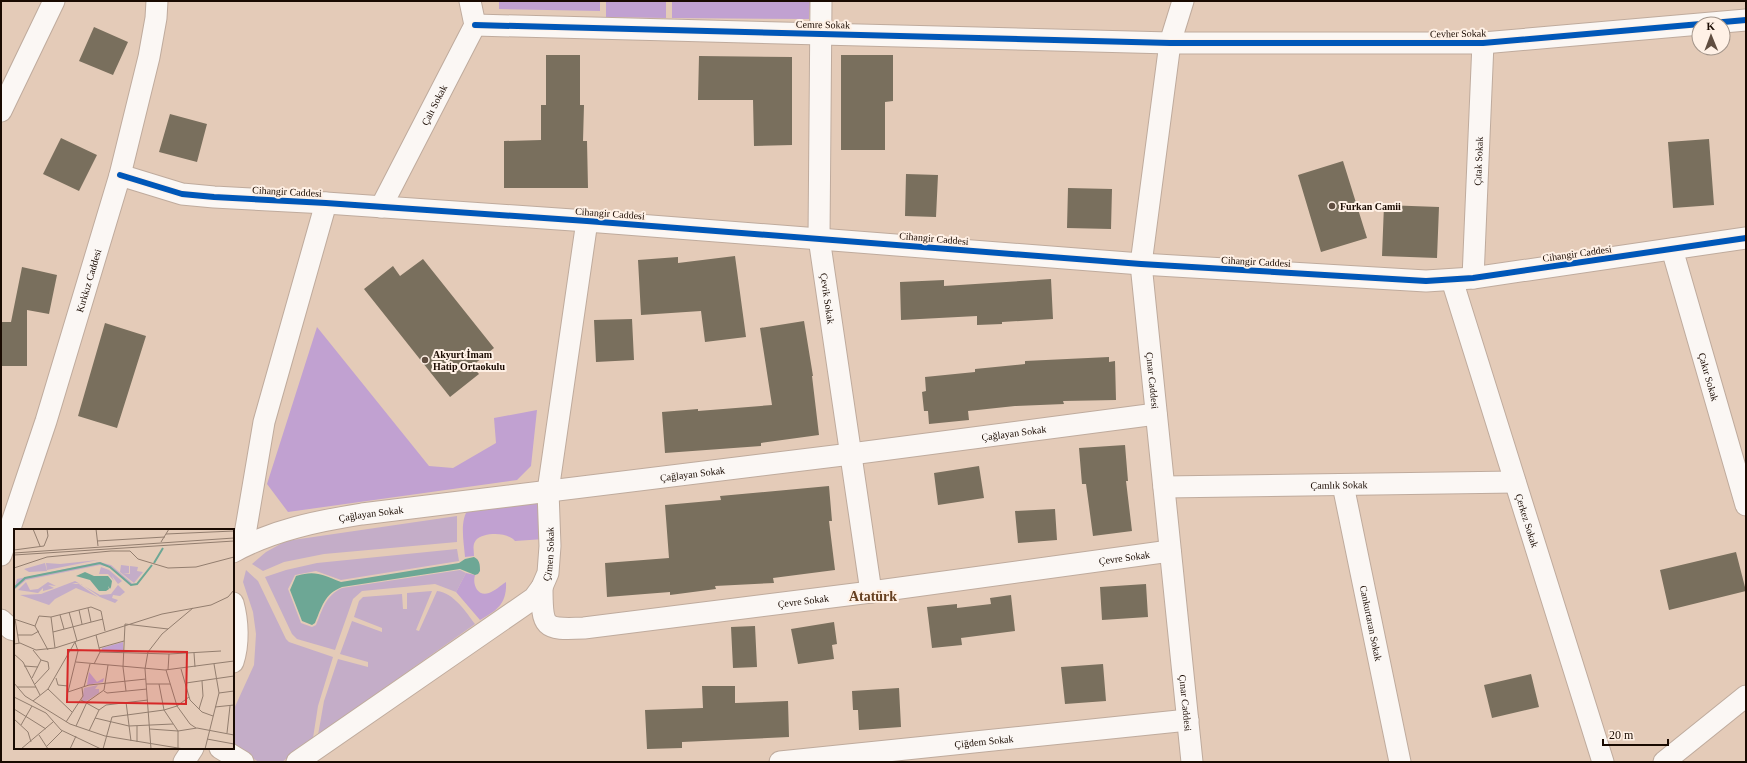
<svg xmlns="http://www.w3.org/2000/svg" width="1747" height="763" font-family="Georgia,serif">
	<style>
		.green { fill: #c4adc8 }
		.forest { fill: #c1a1d1 }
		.water { fill: #6da795 }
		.building { fill: #796f5d }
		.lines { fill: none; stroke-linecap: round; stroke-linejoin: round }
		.minor-casing { stroke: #bfab9d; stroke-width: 23 }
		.minor { stroke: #fbf7f4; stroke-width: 21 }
		.cycleway-casing { stroke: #fff1e6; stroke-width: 8 }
		.cycleway { stroke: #0057b8; stroke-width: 6 }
		.poi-dot { fill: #604e41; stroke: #fff1e6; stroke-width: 1.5 }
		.labels { text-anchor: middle; stroke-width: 4; stroke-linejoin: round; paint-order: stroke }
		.street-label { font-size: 10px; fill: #190a01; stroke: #fff1e6 }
		.poi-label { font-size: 10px; font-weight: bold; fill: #190a01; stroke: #fff1e6; text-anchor: start }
		.district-label { font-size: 14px; font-weight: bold; fill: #664021; stroke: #fff1e6 }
		.inset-river { fill: none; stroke: #6da795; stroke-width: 2 }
		.inset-road { fill: none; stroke: #937e6f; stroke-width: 1 }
		.view { fill: #d62828; fill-opacity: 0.15; stroke: #d62828; stroke-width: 2 }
		.inset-edge { fill: none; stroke: #190a01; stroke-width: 2 }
	</style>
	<rect width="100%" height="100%" fill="#e4cbb8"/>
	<!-- green -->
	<path class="green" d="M457,516V542L324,554L284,562L263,571L252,564L266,552L286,541Z
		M457,549L459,561L341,580L316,571L295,575L288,589L301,623L312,627L316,625C323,609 325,596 342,588L460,570L466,573L456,592L435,584L362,591L353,599L335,650L297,639L292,634L265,577L286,570L317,563Z
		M246,570L258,581L286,639L289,642L333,657L318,706L313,738L282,762H259L233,746V711L254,665L255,650L256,634L253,612L243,582Z
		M432,591L416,630L419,631L437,591C454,593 466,612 475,624L318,735L324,701L338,659L368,667V662L340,654L352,621L382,632V628L354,617L359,601L363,597L402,594L403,609H407V593Z"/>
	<!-- forest -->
	<path class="forest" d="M499,1H600V11L499,9Z
		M606,1H666V18L606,17Z
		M672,1H810L809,19L672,18Z
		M317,327L429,466L453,468L496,443L494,418L537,410L531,466L517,480L288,512L267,484Z
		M530,502L537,504L540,509L544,539L515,541C508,532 484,532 476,540C472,545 474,550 474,556L465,557C464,543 459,520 469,508Z
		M466,573L475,575C472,585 478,597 489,593C495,591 501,585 506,582C507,603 498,610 480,620L456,592Z"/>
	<!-- water -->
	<path class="water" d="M474,557C480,560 480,565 480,571L478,574L475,575L460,569L342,587C324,594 322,607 315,623L312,625L302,621L290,590L296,576C316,570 322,575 341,582L459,563L465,559Z"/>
	<!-- building -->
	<path class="building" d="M94,27L128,42L113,75L79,61Z
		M546,55H580V105H584L583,141H587L588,188H504V141L541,140V105H546Z
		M841,55H893V101L885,102V150H841Z
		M699,56L792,57V145L754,146L753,100H698Z
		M170,114L207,124L197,162L159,152Z
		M61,138L97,155L79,191L43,174Z
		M1709,139L1714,205L1673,208L1668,142Z
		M1343,161L1367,238L1321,252L1298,175Z
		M906,174L938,175L936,217L905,216Z
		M1068,188L1112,189L1111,229L1067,228Z
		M1384,205L1439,207L1437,258L1382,256Z
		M735,256L746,337L705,342L701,311L641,315L638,260L678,257V263Z
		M423,259L494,348L472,366L479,374L450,397L364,289L393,266L400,276Z
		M22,267L57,275L49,314L27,310V366H1V322H11Z
		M1051,279L1053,319L1002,322V324L977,325V316L901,320L900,282L944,280V286Z
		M632,319L634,360L596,362L594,320Z
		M804,321L813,376H812L819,435L761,443V446L665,453L662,412L698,409V411L772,405L760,328Z
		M105,323L146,336L117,428L78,416Z
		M1109,357V362L1115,361L1116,400L1063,401L1064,404L1015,406L968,411L969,420L929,424L928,411H924L922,392L926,391L925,377L975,372V369L1025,364V361Z
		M1125,445L1128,481H1126L1132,531L1093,536L1086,484H1082L1079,448Z
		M979,466L984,498L938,505L934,473Z
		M829,486L832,521H829L835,570L773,578L774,583L715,586L716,589L670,595V592L607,597L605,563L669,558L665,505L721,500L720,496Z
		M1055,509L1057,540L1018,543L1015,511Z
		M1736,552L1746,591L1669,610L1660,570Z
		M1146,584L1148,617L1102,620L1100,587Z
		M1011,595L1015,631L961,638L962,645L932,648L927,607L957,604V608L991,604L990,598Z
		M834,622L837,644L832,645L834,659L798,664L791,629Z
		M755,626L757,667L733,668L731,627Z
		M1103,664L1106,701L1065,704L1061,667Z
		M1531,674L1539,707L1492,718L1484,685Z
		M702,686H735V703L788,701L789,737L682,742V748L647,749L645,710L703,708Z
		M899,688L901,727L859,730L858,710H853L852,691Z"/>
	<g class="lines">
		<defs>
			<g id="minor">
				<path id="s1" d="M821,1L819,238L871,592"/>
				<path id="s2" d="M1183,1L1170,43L1141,264L1192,762"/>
				<path d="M475,25L1170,43H1483L1746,20"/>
				<path d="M1,111L54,1"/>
				<path d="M120,175L182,194L214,197L326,203L587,221L1141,264L1426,281L1473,278L1746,238"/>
				<path id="s3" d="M381,207L475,25L470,1"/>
				<path id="s4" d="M1672,249L1746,505"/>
				<path id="s5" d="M1473,278L1483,43"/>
				<path id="s6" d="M1452,280L1603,762"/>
				<path id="s7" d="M1343,485L1400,762"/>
				<path id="s8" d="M1164,487L1515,482"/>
				<path d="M243,546L264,422L326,203"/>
				<path id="s9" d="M233,552C273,530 318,521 362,514L851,454L1156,414"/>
				<path id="s10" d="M1,555L46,421L120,175L149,57L156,18L157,1"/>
				<path id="s11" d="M542,587C542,628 543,630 584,628L871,592L1170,551"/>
				<path d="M233,603C238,621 239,644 233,662"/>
				<path d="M1,620L11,629L15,630"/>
				<path d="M220,748L243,762"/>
				<path d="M184,762L193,748"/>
				<path id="s12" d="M297,762L534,598L542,587L548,573L550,546L548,491L587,221"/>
				<path id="s13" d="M780,762L1188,720"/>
				<path d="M1664,762L1746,696"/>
			</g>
		</defs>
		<!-- minor casing -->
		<use href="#minor" class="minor-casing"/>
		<!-- minor -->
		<use href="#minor" class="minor"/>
		<defs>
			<path id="cycleway" d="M475,25L1170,43H1483L1746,20
				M120,175L182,194L214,197L326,203L587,221L1141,264L1426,281L1473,278L1746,238"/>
		</defs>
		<!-- cycleway casing -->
		<use href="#cycleway" class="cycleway-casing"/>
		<!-- cycleway -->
		<use href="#cycleway" class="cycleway"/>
	</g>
	<!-- markers -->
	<g class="poi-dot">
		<circle cx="1332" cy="206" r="4"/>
		<circle cx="425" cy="360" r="4"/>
	</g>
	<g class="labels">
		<!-- street labels -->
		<g class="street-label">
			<text transform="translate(823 24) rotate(1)" y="4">Cemre Sokak</text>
			<text transform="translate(1458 33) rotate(-1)" y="4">Cevher Sokak</text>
			<text dy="4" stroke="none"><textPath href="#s3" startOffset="115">Çalı Sokak</textPath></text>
			<text dy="4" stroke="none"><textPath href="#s5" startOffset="117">Çıtak Sokak</textPath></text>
			<text transform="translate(287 191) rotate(3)" y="4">Cihangir Caddesi</text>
			<text transform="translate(610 213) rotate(4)" y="4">Cihangir Caddesi</text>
			<text transform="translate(934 238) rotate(5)" y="4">Cihangir Caddesi</text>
			<text transform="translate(1577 253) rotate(-8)" y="4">Cihangir Caddesi</text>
			<text transform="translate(1256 261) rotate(3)" y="4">Cihangir Caddesi</text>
			<text dy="4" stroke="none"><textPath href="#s10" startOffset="288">Kırkkız Caddesi</textPath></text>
			<text dy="4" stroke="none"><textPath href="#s1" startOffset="298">Çevik Sokak</textPath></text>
			<text dy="4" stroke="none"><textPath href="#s4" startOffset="133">Çakır Sokak</textPath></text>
			<text dy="4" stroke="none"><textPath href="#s2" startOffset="384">Çınar Caddesi</textPath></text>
			<text dy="4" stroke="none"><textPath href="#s9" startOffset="792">Çağlayan Sokak</textPath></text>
			<text dy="4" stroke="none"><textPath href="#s9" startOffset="468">Çağlayan Sokak</textPath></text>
			<text dy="4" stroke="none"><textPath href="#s8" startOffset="175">Çamlık Sokak</textPath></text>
			<text dy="4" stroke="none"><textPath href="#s9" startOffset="144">Çağlayan Sokak</textPath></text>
			<text dy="4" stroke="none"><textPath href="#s6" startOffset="252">Çerkez Sokak</textPath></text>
			<text dy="4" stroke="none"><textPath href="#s12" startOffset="336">Çimen Sokak</textPath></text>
			<text dy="4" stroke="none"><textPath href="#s11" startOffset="620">Çevre Sokak</textPath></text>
			<text dy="4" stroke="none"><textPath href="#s11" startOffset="296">Çevre Sokak</textPath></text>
			<text dy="4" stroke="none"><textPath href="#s7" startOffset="141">Cankurtaran Sokak</textPath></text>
			<text dy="4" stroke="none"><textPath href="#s2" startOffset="708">Çınar Caddesi</textPath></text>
			<text dy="4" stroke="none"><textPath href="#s13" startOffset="205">Çiğdem Sokak</textPath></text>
		</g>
		<!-- poi labels -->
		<g class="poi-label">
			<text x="1340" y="210">Furkan Camii</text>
			<text x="433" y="358">Akyurt İmam<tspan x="433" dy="12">Hatip Ortaokulu</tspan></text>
		</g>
		<!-- district labels -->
		<g class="district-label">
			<text x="873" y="601">Atatürk</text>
		</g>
	</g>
	<!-- overview -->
	<g transform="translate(14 529)">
		<rect width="220" height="220" fill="#e4cbb8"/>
		<path d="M84,31L33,41L32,34L46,35ZM85,33L97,36L119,55L117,57L95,38L86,36L12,51L0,61L3,50ZM31,34L33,42L15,43L10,40ZM107,36L115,37V44H109L116,45V37L124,38L123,42L129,43L120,54L106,43ZM87,38L95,41L108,52L104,55L98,47L100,52L94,45H85ZM61,52L86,66L97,65L104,56L111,63L106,67L99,66L98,69L104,71L101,74L86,68L67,55L62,54L58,55H65L84,68L62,59L41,70L35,76L6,66L27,65ZM12,53L16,61L24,60L34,53L42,57L34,56L40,59L29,62V59L24,64L4,61ZM84,156L81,160H85V164L71,173L68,171L70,159Z" fill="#c4adc8"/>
		<path d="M109,113V123L88,122V119ZM75,143L83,153L90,149L89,153L73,156Z" fill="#c1a1d1"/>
		<path d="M71,43L80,47H94L98,52L97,58L96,60L94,57L95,60L92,62H85L76,51L62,47Z" fill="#6da795"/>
		<path class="inset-river" d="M140,34L149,19M0,59L11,49L86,34L96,38L117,56L123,55L138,36"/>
		<path class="inset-road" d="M19,0L26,17M82,0L84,17M152,5L220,2M83,12L151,8M147,13L155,0M0,21L30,17L34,7L33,0M0,24L220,9M0,26L220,12M0,39L33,28L97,22H116L124,30L154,39L182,38L220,28M74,79L77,93M65,81L68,95M55,83L63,112M46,86L50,100M37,88L41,119M0,90L21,97L34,121M1,90L5,114M21,97L25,87L37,88L77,78L87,82L91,102M39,103L89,90M4,106H18L25,102M61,113L64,122L54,163L75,156L132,150M0,115L6,114L22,121L41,119L148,85L197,76L214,68L220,61M85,119L110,112M19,121L27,131M86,123L155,125L207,122M180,124L181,138M0,125L9,133L26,166M62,133L151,141L220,132M80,135L86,123L82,106M10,137L24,138M167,140L176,171L188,183L199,187M152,141L163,177L176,195L182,199M154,141L155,125M18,149L27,131M42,149L44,156L54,157M0,154L11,167L56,195L91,207L170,220M172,154L220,147M21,155L35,140L34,133L27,131M132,155H156M145,155L150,181L164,202V219M3,158H22M70,158L76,135M34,160L58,183M90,162L93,164L133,160M112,162L109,138L111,95L154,100M205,164L220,162M0,168L32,184L47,201L87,220M67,171L85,181M19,172L34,160L61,113M112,173L117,212M201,178L220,176M0,180L32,200M185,180L189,167L188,152M81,189L115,197L159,195M0,190L14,203L17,213M52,193L69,167L68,159M7,196L18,177M62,197L73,173L90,161L94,136M136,200L164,202L183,199L220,206M75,202L85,181L92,176L134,171M213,204L216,177M25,206L34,220M193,210L220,215M123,213V197M33,217L48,202M7,220L39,193M56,220L62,207M89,220L98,188L150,181L163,177L175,168M137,220L131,140L134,123L148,105L179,79M191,220L205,164L200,135"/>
		<path class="view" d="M54,121L173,123L172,175L53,173Z"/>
		<rect width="220" height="220" class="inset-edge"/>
	</g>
	<!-- border -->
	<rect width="1747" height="763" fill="none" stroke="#190a01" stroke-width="4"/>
	<!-- north arrow -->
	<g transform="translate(1711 36) rotate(359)"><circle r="19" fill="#fff1e6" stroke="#a3958a"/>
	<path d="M0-3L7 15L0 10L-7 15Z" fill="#604e41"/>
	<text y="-6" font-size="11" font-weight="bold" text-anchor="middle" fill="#190a01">K</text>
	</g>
	<!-- scale -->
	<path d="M1603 739v6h65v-6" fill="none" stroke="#190a01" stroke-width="2"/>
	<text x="1609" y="739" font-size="12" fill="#190a01" stroke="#fff1e6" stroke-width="3" paint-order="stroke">20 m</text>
</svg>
